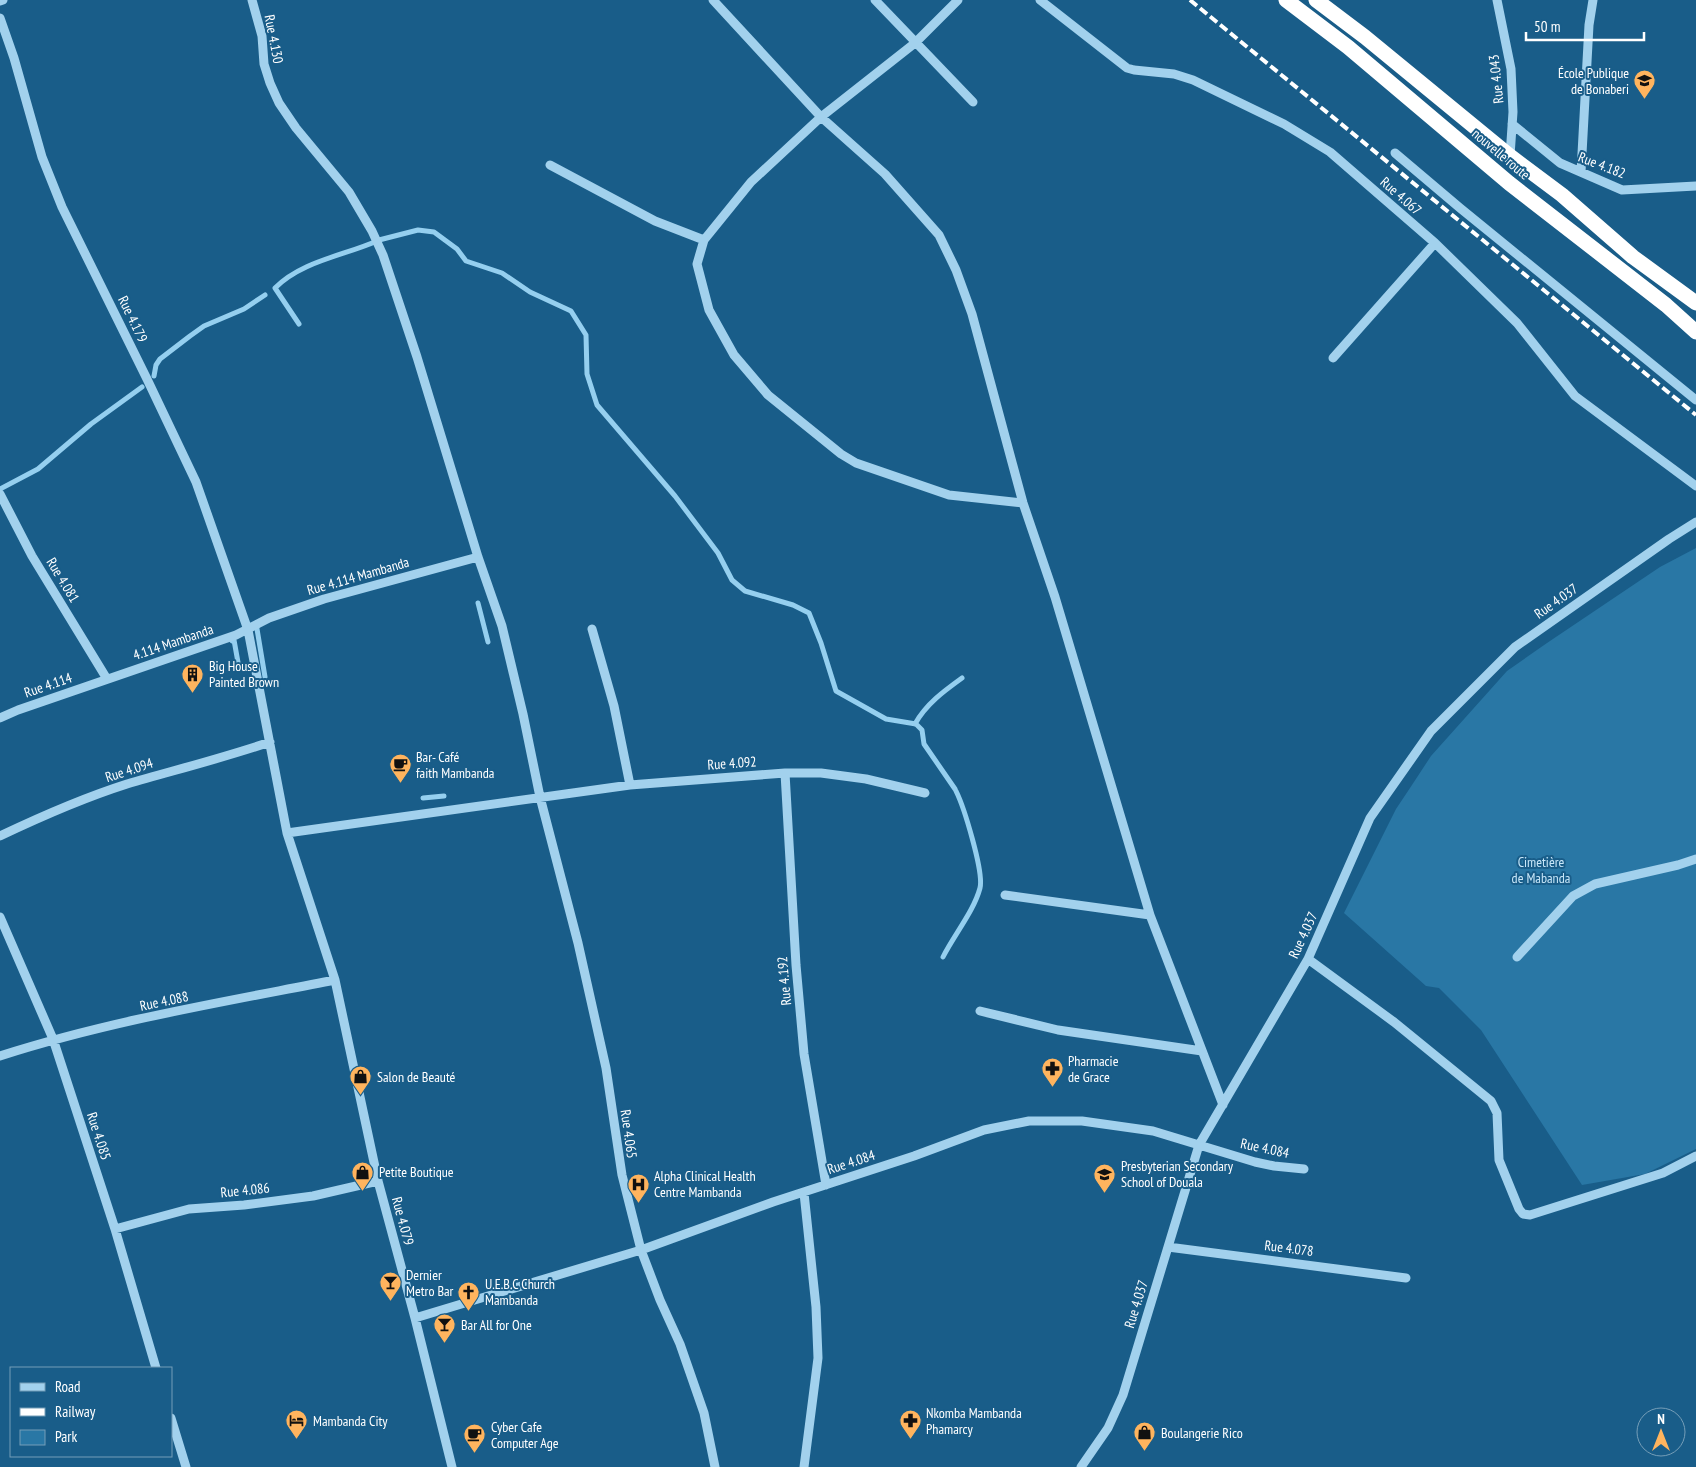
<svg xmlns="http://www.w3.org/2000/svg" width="1696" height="1467" font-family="'PT Sans Narrow',sans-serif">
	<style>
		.green { fill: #2977a5 }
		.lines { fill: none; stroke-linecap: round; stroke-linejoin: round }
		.stream { stroke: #95cfef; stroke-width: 5 }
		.minor { stroke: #a2d1ed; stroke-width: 9 }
		.highway { stroke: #fff; stroke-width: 15 }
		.rail { stroke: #fff; stroke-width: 4; stroke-dasharray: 9 4; stroke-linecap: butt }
		.labels { text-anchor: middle; stroke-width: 4; stroke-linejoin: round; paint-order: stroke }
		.street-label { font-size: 14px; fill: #fff; stroke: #195d89 }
		.poi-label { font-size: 14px; fill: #fff; stroke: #195d89; text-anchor: start }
		.park-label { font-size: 14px; fill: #c8e7f9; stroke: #195d89 }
	</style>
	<rect width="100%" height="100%" fill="#195d89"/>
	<!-- green -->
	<path class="green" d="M1696,548V1149L1645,1174L1582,1185L1481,1030L1439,988L1426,986L1344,913L1396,809L1410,788L1431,756L1507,671L1547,643L1660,567Z"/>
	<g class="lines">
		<!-- stream -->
		<path class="stream" d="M379,240L418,230L434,232L457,249L466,261L502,273L530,292L571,311L586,335L587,374L597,405L675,496L718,553L732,580L745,591L793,605L809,613L821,643L836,691L886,719L916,724L922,730L924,744L955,789
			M299,324L275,288C302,261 343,256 377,241
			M154,376L156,365L160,359L190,336L204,326L244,309L265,295
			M0,489L38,469L91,424L142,387
			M478,603L488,642
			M256,623L265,677
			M232,641L234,640L239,668
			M915,724C926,704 944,691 962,678
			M423,798L444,796
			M943,957C954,935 974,911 980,888C984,872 964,807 956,791"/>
		<!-- minor -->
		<path class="minor" d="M252,0L262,36L264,64L270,83L279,103L296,128L349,192L372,231L383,255L417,357L478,557L502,626L523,714L540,797L578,943L606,1068L622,1175L641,1250L660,1300L680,1344L704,1413L715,1467
			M713,0L821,117L885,174L939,235L956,270L972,314L1023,503L1055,597L1150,915L1223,1105
			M875,0L973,102
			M958,0L915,43L821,117L751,182L704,240L697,264L709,310L734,355L768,395L841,454L856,463L949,495L1023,503
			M1040,0L1127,68L1134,70L1174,74L1193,80L1284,124L1330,152L1435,243L1517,323L1575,396L1696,486
			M1497,0L1511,69L1513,112L1510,156
			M0,1L3,0
			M0,18L14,58L42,157L62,207L147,379L196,482L248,630L287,833L335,980L378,1181L415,1318L452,1467
			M1512,124L1560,163L1622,190L1696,186
			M1395,153L1460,208L1696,400
			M550,165L655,221L704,240
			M1581,172L1589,25L1593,0
			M1333,358L1435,243
			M0,494L32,556L107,679
			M592,629L614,706L630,785
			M0,718L18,710L236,635L269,618L324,599L478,557
			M785,773L796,965L804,1054L826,1185
			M287,833L630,785L785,773H821L866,779L925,793
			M0,836C42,816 83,798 127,784C175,770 223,758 270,742
			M1005,895L1150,915
			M0,917L53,1039L115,1229L156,1368
			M1517,957L1573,896L1595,884L1678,865L1696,859
			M1308,959L1394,1022L1491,1101L1497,1113L1499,1160L1519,1209L1523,1214L1530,1215L1663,1173L1696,1156
			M980,1011L1058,1030L1202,1051
			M0,1056C109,1021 223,1002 335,980
			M804,1193L816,1307L818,1358L804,1467
			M115,1229L189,1209L244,1205L313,1196L378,1181
			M1168,1247L1406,1278
			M415,1318L641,1250L773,1202L914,1156L984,1130L1029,1121H1082L1153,1131L1255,1162L1274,1166L1304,1169
			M171,1418L186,1467
			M1081,1467L1108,1428L1123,1395L1199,1145L1308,959L1370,818L1431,731L1515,647L1669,539L1696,522"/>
		<!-- highway -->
		<path class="highway" d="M1286,0L1348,47L1509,183L1666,305L1696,332
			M1316,0L1365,37L1510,156L1562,195L1633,257L1696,303"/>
		<!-- rail -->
		<path class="rail" d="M1190,0L1696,415"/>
	</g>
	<!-- icons -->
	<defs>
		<symbol id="school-pin" viewBox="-11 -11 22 30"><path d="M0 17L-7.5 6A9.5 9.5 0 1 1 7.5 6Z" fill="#ffb45e" stroke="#195d89"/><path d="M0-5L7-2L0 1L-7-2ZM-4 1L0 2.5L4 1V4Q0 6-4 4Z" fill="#111"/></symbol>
		<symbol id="building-pin" viewBox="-11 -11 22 30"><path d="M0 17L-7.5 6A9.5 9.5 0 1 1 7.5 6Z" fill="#ffb45e" stroke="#195d89"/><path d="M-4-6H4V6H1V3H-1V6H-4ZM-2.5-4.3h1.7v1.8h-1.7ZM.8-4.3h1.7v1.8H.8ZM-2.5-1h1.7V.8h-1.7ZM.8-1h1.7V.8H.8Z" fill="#111"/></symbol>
		<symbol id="cafe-pin" viewBox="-11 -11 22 30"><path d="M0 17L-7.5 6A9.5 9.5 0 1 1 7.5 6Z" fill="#ffb45e" stroke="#195d89"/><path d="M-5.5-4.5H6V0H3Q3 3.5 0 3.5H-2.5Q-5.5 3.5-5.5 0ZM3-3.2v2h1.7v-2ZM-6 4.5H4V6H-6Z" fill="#111"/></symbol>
		<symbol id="pharmacy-pin" viewBox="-11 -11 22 30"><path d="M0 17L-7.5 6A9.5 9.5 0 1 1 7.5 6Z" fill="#ffb45e" stroke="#195d89"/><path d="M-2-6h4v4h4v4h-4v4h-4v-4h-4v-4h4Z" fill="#111"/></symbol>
		<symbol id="shop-pin" viewBox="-11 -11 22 30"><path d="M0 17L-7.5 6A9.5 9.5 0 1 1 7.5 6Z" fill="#ffb45e" stroke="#195d89"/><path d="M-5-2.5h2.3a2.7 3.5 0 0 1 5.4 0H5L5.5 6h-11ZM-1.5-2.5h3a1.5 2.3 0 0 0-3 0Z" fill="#111"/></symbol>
		<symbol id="hospital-pin" viewBox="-11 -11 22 30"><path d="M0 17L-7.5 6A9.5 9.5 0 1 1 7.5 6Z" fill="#ffb45e" stroke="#195d89"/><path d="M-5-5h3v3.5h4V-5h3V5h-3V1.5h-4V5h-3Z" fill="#111"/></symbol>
		<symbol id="bar-pin" viewBox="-11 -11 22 30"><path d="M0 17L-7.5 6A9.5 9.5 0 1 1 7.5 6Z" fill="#ffb45e" stroke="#195d89"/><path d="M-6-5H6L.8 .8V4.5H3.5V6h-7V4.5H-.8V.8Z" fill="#111"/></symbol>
		<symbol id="church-pin" viewBox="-11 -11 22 30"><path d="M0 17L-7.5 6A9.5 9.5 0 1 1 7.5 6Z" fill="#ffb45e" stroke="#195d89"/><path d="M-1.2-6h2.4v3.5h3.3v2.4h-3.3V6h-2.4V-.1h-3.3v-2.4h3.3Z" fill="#111"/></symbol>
		<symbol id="hotel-pin" viewBox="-11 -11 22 30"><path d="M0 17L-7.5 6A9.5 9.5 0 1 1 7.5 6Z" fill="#ffb45e" stroke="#195d89"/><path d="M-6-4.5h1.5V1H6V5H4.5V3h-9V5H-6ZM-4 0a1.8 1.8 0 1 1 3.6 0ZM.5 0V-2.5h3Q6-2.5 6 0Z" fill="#111"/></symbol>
	</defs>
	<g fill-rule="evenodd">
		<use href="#school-pin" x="1632" y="68" width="25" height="34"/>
		<use href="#building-pin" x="180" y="662" width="25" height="34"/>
		<use href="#cafe-pin" x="388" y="752" width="25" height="34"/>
		<use href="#pharmacy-pin" x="1040" y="1056" width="25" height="34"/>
		<use href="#shop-pin" x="348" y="1064" width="25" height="34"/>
		<use href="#shop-pin" x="350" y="1160" width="25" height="34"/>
		<use href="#school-pin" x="1092" y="1162" width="25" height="34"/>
		<use href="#hospital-pin" x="626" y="1172" width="25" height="34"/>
		<use href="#bar-pin" x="378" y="1270" width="25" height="34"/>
		<use href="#church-pin" x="456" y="1280" width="25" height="34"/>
		<use href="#bar-pin" x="432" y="1312" width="25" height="34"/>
		<use href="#hotel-pin" x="284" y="1408" width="25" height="34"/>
		<use href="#pharmacy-pin" x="898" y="1408" width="25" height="34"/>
		<use href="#shop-pin" x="1132" y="1420" width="25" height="34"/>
		<use href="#cafe-pin" x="462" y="1422" width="25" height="34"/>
	</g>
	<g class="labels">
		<!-- street labels -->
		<g class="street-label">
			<text transform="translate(274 39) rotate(79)" y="5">Rue 4.130</text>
			<text transform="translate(1496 79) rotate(-96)" y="5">Rue 4.043</text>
			<text transform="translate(1501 154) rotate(40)" y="5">nouvelle route</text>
			<text transform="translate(1602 165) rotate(21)" y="5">Rue 4.182</text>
			<text transform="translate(1401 196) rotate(41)" y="5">Rue 4.067</text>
			<text transform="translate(133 319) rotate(64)" y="5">Rue 4.179</text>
			<text transform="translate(358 576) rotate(-16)" y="5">Rue 4.114 Mambanda</text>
			<text transform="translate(63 580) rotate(59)" y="5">Rue 4.081</text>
			<text transform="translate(1556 601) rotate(-35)" y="5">Rue 4.037</text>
			<text transform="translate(173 642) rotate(-19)" y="5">4.114 Mambanda</text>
			<text transform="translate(48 685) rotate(-19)" y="5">Rue 4.114</text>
			<text transform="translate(732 763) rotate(-4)" y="5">Rue 4.092</text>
			<text transform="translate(129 770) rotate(-18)" y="5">Rue 4.094</text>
			<text transform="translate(1303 935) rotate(-65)" y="5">Rue 4.037</text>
			<text transform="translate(784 981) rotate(-95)" y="5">Rue 4.192</text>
			<text transform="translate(164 1001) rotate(-12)" y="5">Rue 4.088</text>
			<text transform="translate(629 1134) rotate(82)" y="5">Rue 4.065</text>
			<text transform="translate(99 1136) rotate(72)" y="5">Rue 4.085</text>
			<text transform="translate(1265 1148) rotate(12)" y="5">Rue 4.084</text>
			<text transform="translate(851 1162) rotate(-18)" y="5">Rue 4.084</text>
			<text transform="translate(245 1190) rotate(-6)" y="5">Rue 4.086</text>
			<text transform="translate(403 1221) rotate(75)" y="5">Rue 4.079</text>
			<text transform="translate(1289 1248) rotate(7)" y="5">Rue 4.078</text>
			<text transform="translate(1136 1304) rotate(-73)" y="5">Rue 4.037</text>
		</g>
		<!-- poi labels -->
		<g class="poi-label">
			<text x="1629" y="78" text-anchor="end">École Publique<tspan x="1629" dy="16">de Bonaberi</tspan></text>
			<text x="209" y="671">Big House<tspan x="209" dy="16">Painted Brown</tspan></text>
			<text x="416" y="762">Bar- Café<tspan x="416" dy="16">faith Mambanda</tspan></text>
			<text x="1068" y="1066">Pharmacie<tspan x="1068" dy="16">de Grace</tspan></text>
			<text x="377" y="1082">Salon de Beauté</text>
			<text x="1121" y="1171">Presbyterian Secondary<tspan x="1121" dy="16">School of Douala</tspan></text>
			<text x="379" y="1177">Petite Boutique</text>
			<text x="654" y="1181">Alpha Clinical Health<tspan x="654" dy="16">Centre Mambanda</tspan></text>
			<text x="406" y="1280">Dernier<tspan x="406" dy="16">Metro Bar</tspan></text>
			<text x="485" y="1289">U.E.B.C Church<tspan x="485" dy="16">Mambanda</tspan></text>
			<text x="461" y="1330">Bar All for One</text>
			<text x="926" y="1418">Nkomba Mambanda<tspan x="926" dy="16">Phamarcy</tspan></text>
			<text x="313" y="1426">Mambanda City</text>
			<text x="491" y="1432">Cyber Cafe<tspan x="491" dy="16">Computer Age</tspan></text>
			<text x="1161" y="1438">Boulangerie Rico</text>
		</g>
		<!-- park labels -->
		<g class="park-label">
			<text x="1541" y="867">Cimetière<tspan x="1541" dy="16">de Mabanda</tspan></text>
		</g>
	</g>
	<!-- legend -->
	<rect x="10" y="1367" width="162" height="90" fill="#195d89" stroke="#759eb8"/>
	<rect x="20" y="1383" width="25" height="8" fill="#a2d1ed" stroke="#759eb8"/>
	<text x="55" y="1392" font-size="15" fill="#ffffff">Road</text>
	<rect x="20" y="1408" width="25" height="8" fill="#ffffff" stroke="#759eb8"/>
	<text x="55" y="1417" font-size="15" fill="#ffffff">Railway</text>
	<rect x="20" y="1430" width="25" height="15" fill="#2977a5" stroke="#759eb8"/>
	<text x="55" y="1442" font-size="15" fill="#ffffff">Park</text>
	<!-- north arrow -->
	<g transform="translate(1661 1432)"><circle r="24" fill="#195d89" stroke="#759eb8"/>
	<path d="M0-4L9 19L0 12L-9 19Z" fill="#ffb45e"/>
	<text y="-8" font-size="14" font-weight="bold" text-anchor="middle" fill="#ffffff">N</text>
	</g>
	<!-- scale -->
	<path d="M1526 32v8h118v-8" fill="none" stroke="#ffffff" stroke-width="2.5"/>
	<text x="1534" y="32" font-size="15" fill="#ffffff" stroke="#195d89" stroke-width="4" paint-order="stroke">50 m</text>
</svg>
